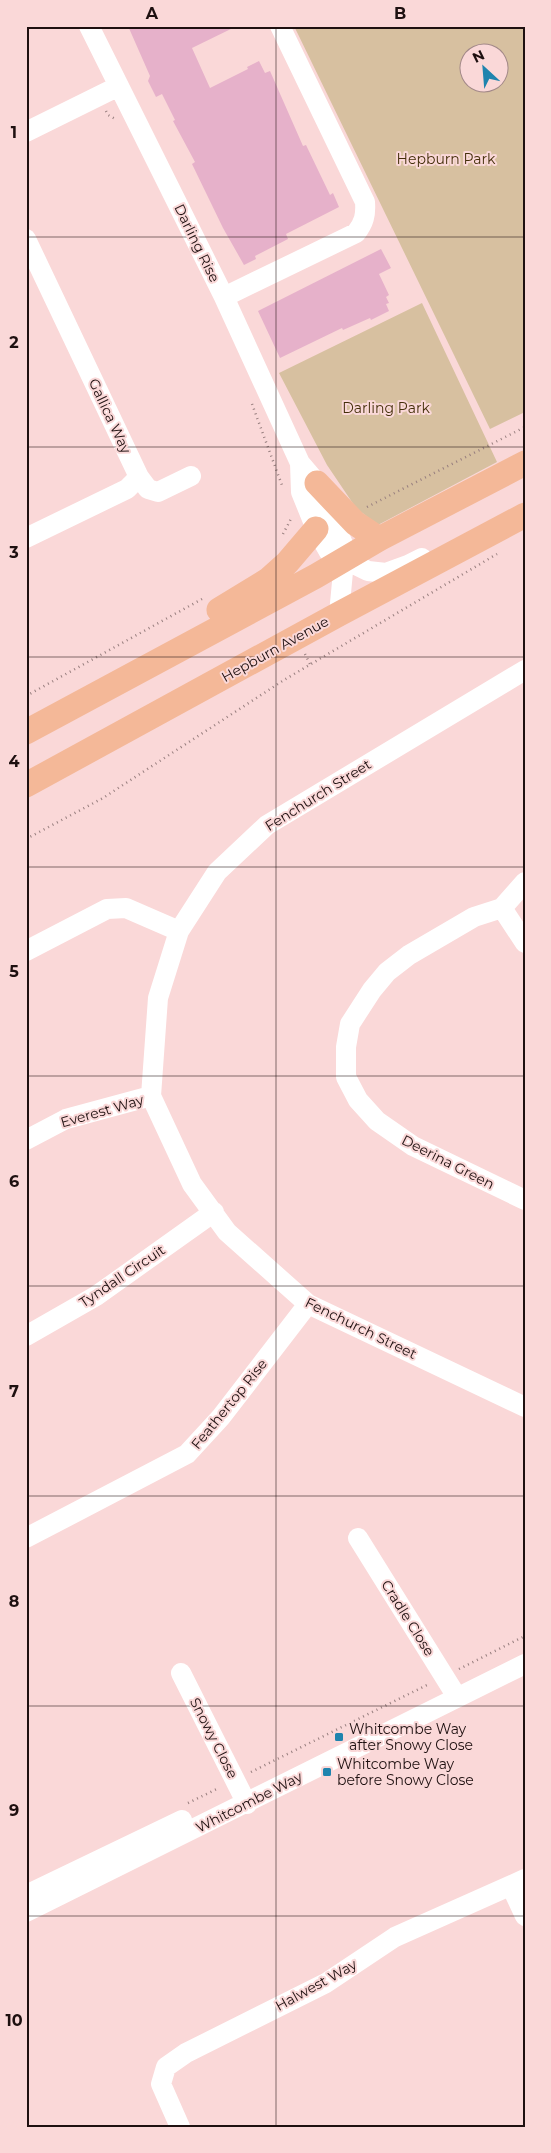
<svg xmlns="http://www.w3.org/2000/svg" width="551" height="2153" font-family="Montserrat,sans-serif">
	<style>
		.green { fill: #d7c0a0; fill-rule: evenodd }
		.building { fill: #e6b1ca }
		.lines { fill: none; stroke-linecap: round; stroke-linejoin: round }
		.path { stroke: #987f7f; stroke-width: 2.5; stroke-dasharray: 1 4; stroke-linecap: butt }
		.minor { stroke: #fff; stroke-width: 20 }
		.major { stroke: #f4b898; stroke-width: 25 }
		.grid { fill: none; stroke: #1e1010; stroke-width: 1; stroke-opacity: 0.55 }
		.poi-dot { fill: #1f84ae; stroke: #fad8d8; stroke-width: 2 }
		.labels { text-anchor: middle; stroke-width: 4; stroke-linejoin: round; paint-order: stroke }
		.park-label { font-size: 14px; fill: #442f0a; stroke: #fad8d8 }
		.street-label { font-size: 14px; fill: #1e1010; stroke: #fad8d8 }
		.poi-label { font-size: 14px; fill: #1e1010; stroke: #fad8d8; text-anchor: start }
		.neatline { fill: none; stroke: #1e1010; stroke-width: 2 }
		.grid-label { font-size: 16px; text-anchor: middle; font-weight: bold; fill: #1e1010 }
	</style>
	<rect width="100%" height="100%" fill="#fad8d8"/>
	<!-- green -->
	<path class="green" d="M294,26H525V412L490,429ZM468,52H498V82H468Z
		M422,303L497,462L378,525L356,508L327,465L279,373Z"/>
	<!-- building -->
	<path class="building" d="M128,26H237L192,48L210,88L248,69L247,67L259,61L265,73L270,71L303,146L306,145L330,195L333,193L339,207L286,234L288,239L255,256L256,259L244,265L223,228L192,164L195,162L173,121L175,120L162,94L156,97L148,81L150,76Z
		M381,249L391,268L379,274L389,295L386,297L389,303L386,304L389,311L371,320L370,318L343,330L342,328L280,358L258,311Z"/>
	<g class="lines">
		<!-- path -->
		<path class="path" d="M106,111L108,115L117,120
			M252,404L283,488
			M367,507L525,427
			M283,534L292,517
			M305,654L310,664
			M26,696L202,599
			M26,839L103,798L284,680L497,554
			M459,1669L525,1636
			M251,1772L429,1684
			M188,1803L219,1788"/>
		<!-- minor -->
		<path class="minor" d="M89,26L224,297L300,463L317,483L343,544L344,561L339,614
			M26,132L119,86
			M26,239L139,477L148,489L158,492L191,476
			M224,297L356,233C364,223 366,215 365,202L280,26
			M300,463L301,492L316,529L329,552L368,571L386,573L408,565L422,558
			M26,538L127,489L139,477
			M525,670L267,825L217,872L179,931L158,998L151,1096L192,1184L227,1232L308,1304L525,1407
			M502,908L474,917L409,955L387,972L372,990L350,1024L346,1047V1077L358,1100L377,1121L413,1146L525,1200
			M502,908L525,943
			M502,908L525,882
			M26,951L107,909L126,908L179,931
			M26,1140L66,1119L151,1096
			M26,1336L96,1296L214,1212
			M26,1538L187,1454L221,1417L308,1304
			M358,1538L457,1697
			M181,1673L247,1804
			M511,1886L525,1916
			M26,1895L182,1820
			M26,1912L525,1664
			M180,2127L161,2084L166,2067L186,2053L326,1983L395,1937L525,1879"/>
		<!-- major -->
		<path class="major" d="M317,483L355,523L379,539
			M219,610L268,580L287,563L316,529
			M26,732L316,576L379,539L525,463
			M26,785L339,614L525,515"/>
	</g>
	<!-- grid -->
	<path class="grid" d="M276,26V2127M26,237H525M26,447H525M26,657H525M26,867H525M26,1076H525M26,1286H525M26,1496H525M26,1706H525M26,1916H525"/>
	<!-- markers -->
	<g class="poi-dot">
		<rect x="334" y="1732" width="10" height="10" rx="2.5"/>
		<rect x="322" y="1767" width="10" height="10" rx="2.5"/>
	</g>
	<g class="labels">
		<!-- park labels -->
		<g class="park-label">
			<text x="446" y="164">Hepburn Park</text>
			<text x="386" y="413">Darling Park</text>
		</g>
		<!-- street labels -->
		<g class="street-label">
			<text transform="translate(197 243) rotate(64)" y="5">Darling Rise</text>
			<text transform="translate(110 416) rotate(65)" y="5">Gallica Way</text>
			<text transform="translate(275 649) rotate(-29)" y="5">Hepburn Avenue</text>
			<text transform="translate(318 795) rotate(-32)" y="5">Fenchurch Street</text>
			<text transform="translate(102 1111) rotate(-16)" y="5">Everest Way</text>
			<text transform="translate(448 1162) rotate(27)" y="5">Deerina Green</text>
			<text transform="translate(122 1276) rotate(-34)" y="5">Tyndall Circuit</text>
			<text transform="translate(361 1328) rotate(26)" y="5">Fenchurch Street</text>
			<text transform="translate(229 1404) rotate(-51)" y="5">Feathertop Rise</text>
			<text transform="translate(408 1618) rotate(58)" y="5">Cradle Close</text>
			<text transform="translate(214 1738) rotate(63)" y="5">Snowy Close</text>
			<text transform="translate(249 1802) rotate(-27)" y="5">Whitcombe Way</text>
			<text transform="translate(316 1985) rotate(-29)" y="5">Halwest Way</text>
		</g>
		<!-- poi labels -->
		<g class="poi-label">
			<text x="349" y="1734">Whitcombe Way<tspan x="349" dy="16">after Snowy Close</tspan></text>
			<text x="337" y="1769">Whitcombe Way<tspan x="337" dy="16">before Snowy Close</tspan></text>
		</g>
	</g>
	<!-- border -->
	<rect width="551" height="2153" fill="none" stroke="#fad8d8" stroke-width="55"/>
	<!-- north arrow -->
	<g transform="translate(484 68) rotate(334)"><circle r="24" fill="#fad8d8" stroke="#a28888"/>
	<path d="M0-4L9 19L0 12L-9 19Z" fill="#1f84ae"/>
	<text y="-8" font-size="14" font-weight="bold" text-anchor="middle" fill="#1e1010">N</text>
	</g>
	<rect x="28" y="28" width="496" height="2098" class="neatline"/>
	<g class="grid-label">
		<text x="152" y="19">A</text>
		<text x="400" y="19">B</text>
		<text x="14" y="138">1</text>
		<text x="14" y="348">2</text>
		<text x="14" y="558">3</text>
		<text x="14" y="767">4</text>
		<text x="14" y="977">5</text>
		<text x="14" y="1187">6</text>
		<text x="14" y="1397">7</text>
		<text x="14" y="1607">8</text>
		<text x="14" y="1816">9</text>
		<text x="14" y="2026">10</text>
	</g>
</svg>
